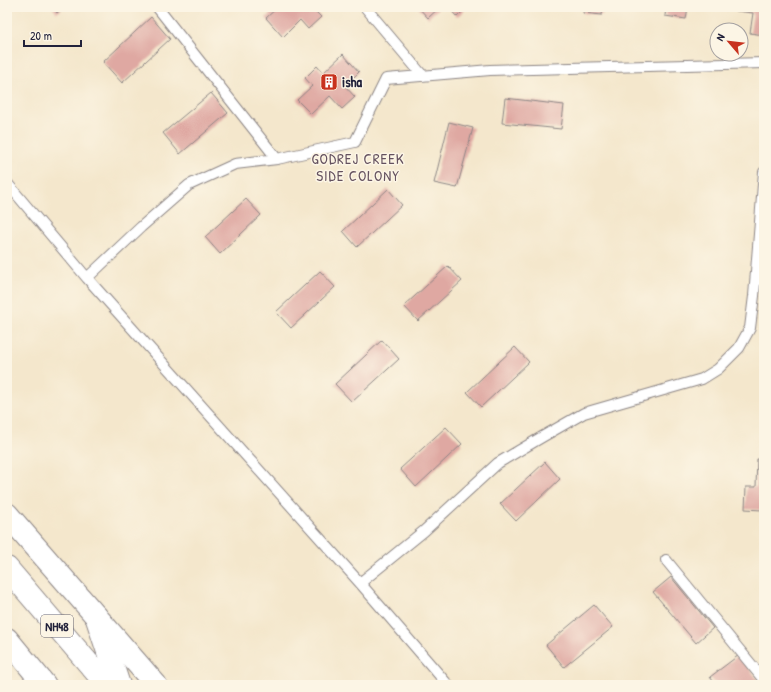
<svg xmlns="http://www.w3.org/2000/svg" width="771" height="692" font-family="'Patrick Hand',sans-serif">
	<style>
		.building { fill: #dfa8a2 }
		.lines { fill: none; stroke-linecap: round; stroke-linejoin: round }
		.lane-casing { stroke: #8b8484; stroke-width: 12 }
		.secondary-casing { stroke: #8b8484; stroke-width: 24 }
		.highway-casing { stroke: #8b8484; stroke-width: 24 }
		.lane { stroke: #fff; stroke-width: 10 }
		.secondary { stroke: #fff; stroke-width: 22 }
		.highway { stroke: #fff; stroke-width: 22 }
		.labels { text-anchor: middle; stroke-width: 3; stroke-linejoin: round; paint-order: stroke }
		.shield { fill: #fcf5e5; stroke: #63616e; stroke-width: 1 }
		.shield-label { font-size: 13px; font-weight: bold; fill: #22223b }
		.poi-label { font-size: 14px; font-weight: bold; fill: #22223b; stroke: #fcf5e5; text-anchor: start }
		.neighbourhood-label { font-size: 15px; letter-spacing: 1px; fill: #64515f; stroke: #fcf5e5 }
	</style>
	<rect width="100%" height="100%" fill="#fcf5e5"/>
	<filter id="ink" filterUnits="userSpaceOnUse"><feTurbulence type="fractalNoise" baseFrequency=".025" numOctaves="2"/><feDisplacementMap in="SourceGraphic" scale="8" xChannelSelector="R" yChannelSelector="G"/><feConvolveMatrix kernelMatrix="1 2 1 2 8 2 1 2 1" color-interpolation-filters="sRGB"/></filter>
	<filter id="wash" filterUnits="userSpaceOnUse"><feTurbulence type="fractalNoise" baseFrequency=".012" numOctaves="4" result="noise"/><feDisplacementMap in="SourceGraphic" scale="16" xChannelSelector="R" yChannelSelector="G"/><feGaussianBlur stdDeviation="0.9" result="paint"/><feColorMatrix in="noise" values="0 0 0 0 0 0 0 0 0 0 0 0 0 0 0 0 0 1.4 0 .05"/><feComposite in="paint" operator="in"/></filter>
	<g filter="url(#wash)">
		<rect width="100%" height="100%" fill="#f4e7cc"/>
		<g id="blocks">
			<!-- building -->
			<path class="building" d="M52,7H64L57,13Z
				M278,7H311L321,17L308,29L300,20L283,37L266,18Z
				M418,7H440L428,18Z
				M448,7H467L457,17Z
				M584,7H603L602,15L583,13Z
				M666,7H688L686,19L665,16Z
				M737,7H764V35L750,33L753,13L736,11Z
				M151,17L170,39L122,83L103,62Z
				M343,54L359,72L345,86L355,97L342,109L330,96L311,114L297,100L312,86L305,78L317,66L323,73Z
				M211,93L228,113L180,154L163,133Z
				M505,98L564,105L561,129L502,123Z
				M449,122L473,128L457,188L434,183Z
				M388,189L402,205L357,247L343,231Z
				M246,199L261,215L220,254L205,237Z
				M448,266L462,281L418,321L404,306Z
				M320,271L335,287L291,328L276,312Z
				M382,340L399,359L352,402L335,384Z
				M515,347L529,362L481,407L467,392Z
				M446,427L462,444L416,487L400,469Z
				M757,459H764V529L761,528L762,510L745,509L746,487H756Z
				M545,462L560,479L516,521L500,504Z
				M671,577L713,628L696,643L653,592Z
				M594,605L613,627L564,667L546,645Z
				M739,655L762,685H716L710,677Z"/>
		</g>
	</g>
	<g filter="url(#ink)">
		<use href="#blocks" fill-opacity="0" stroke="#8b8484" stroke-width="1"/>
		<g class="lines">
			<defs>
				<path id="lane" d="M157,7L277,159
					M365,7L423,76
					M7,183L87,278L360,583L448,685
					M87,278L141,227L189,185L235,164L277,159L355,142L386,79L490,70L764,63
					M666,560L764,680
					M360,583L424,531L498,463L542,437L584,413L702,379L718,369L739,348L750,328L754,296L764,172"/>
				<path id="secondary" d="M7,514L156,685"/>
				<path id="highway" d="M7,568L107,685
					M96,616L119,685
					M7,639L45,685"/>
			</defs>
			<!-- lane casing -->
			<use href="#lane" class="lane-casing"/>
			<!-- secondary casing -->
			<use href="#secondary" class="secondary-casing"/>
			<!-- highway casing -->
			<use href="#highway" class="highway-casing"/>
			<!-- lane -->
			<use href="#lane" class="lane"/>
			<!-- secondary -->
			<use href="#secondary" class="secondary"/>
			<!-- highway -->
			<use href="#highway" class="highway"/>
		</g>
	</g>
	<!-- icons -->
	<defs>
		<symbol id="building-square" viewBox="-11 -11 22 22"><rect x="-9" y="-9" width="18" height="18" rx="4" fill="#c8321e" stroke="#fcf5e5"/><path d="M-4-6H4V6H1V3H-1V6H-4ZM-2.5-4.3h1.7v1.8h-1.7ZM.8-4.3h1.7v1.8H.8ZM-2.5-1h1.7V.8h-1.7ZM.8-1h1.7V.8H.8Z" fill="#fff"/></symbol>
	</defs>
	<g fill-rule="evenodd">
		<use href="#building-square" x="319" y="72" width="20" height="20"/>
	</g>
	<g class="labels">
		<!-- shield labels -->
		<rect class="shield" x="41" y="615" width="32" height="22" rx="3"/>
		<g class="shield-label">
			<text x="57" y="631">NH48</text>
		</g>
		<!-- poi labels -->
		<g class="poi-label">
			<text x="342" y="87">isha</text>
		</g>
		<!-- neighbourhood labels -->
		<g class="neighbourhood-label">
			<text x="358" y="164">GODREJ CREEK<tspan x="358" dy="17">SIDE COLONY</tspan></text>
		</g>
	</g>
	<!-- margin -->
	<rect width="771" height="692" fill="none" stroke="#fcf5e5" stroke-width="24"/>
	<!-- north arrow -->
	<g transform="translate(729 42) rotate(298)"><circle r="19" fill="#fcf5e5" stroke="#a5a1a1"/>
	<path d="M0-3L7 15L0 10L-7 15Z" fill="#c8321e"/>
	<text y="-6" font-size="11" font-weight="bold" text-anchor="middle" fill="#22223b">N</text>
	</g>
	<!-- scale -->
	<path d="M24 40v6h57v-6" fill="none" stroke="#22223b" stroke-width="2"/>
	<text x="30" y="40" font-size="12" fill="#22223b" stroke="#fcf5e5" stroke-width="3" paint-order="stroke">20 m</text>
</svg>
